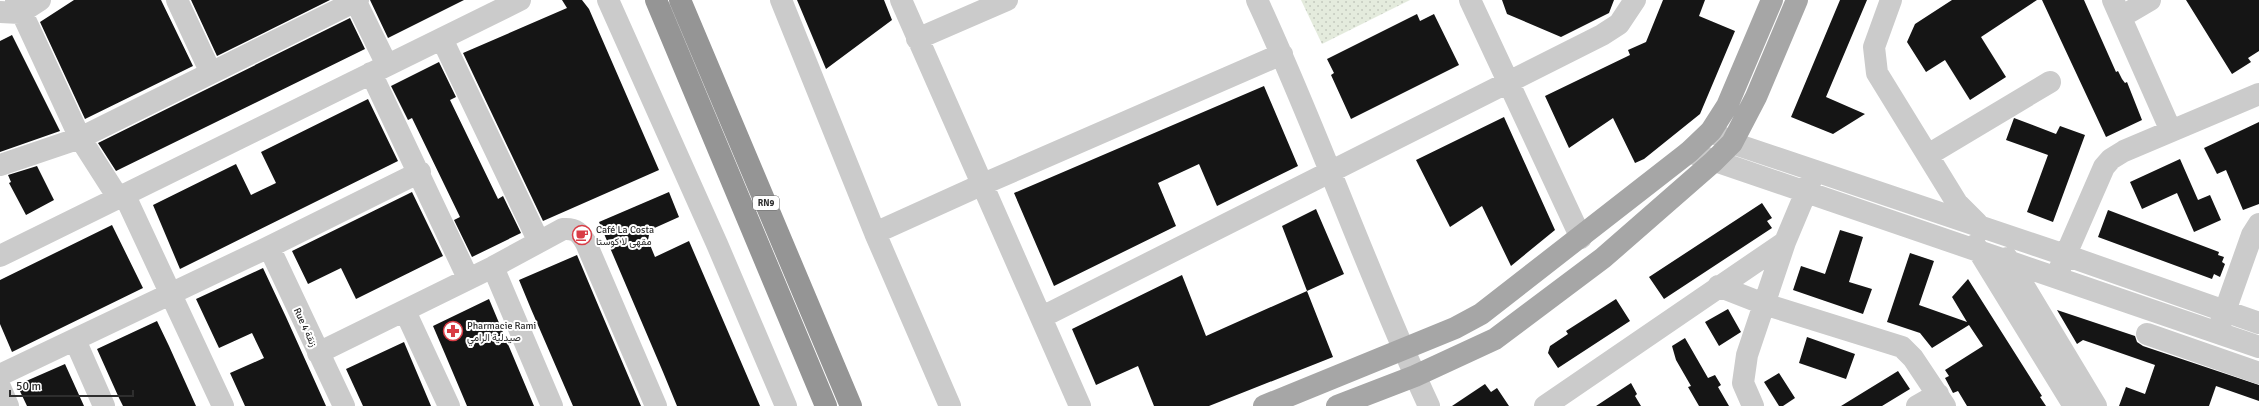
<svg xmlns="http://www.w3.org/2000/svg" width="2259" height="406" font-family="Signika,Vazirmatn,sans-serif">
	<style>
		.grass { fill: url(#grass-dots) }
		.building { fill: #151515 }
		.lines { fill: none; stroke-linecap: round; stroke-linejoin: round }
		.minor { stroke: #cbcbcb; stroke-width: 22 }
		.major { stroke: #a6a6a6; stroke-width: 22 }
		.highway { stroke: #959595; stroke-width: 22 }
		.labels { text-anchor: middle; stroke-width: 4; stroke-linejoin: round; paint-order: stroke }
		.shield { fill: #fff; stroke: #6d6d6d; stroke-width: 1 }
		.shield-label { font-size: 9px; font-weight: bold; fill: #2e2e2e }
		.poi-label { font-size: 10px; fill: #2e2e2e; stroke: #fff; text-anchor: start }
		.street-label { font-size: 10px; fill: #2e2e2e; stroke: #fff }
	</style>
	<defs>
		<pattern id="grass-dots" width="8" height="8" patternUnits="userSpaceOnUse"><rect width="8" height="8" fill="#e4ebdd"/><path d="M2 2h.1M6 6h.1" fill="none" stroke="#c4cabe" stroke-width="1.8" stroke-linecap="round"/></pattern>
	</defs>
	<rect width="100%" height="100%" fill="#fff"/>
	<!-- grass -->
	<path class="grass" d="M1301,0H1410L1322,44Z"/>
	<!-- building -->
	<path class="building" d="M74,0H161L193,66L85,119L40,22Z
		M191,0H330L217,56Z
		M370,0H464L388,38Z
		M562,0H582L589,9L659,170L543,221L463,53L567,8Z
		M797,0H884L892,20L826,69Z
		M1502,0H1614L1609,13L1561,37L1507,14Z
		M1663,0H1705L1699,16L1735,31L1700,114L1644,159L1635,163L1613,118L1569,148L1545,96L1630,55L1628,50L1646,42Z
		M1840,0H1867L1826,97L1865,114L1833,134L1791,117Z
		M1952,0H2037L1981,37L2006,77L1970,100L1945,60L1926,72L1907,42L1915,24Z
		M2042,0H2084L2116,72L2118,71L2122,79L2125,83L2127,82L2142,120L2106,137Z
		M2186,0H2259V51L2248,58L2251,62L2232,74Z
		M1417,14L1420,21L1434,14L1459,65L1351,119L1331,75L1334,73L1327,59Z
		M350,18L365,49L116,171L98,143Z
		M12,35L60,131L0,152V41Z
		M439,62L456,97L450,100L498,199L503,196L521,233L472,257L454,220L460,217L412,118L408,120L391,86Z
		M1264,86L1298,166L1217,206L1199,164L1158,183L1176,226L1054,286L1014,193Z
		M368,99L398,161L180,269L153,205L236,164L251,195L276,183L261,152Z
		M1504,117L1555,230L1511,266L1482,206L1450,227L1416,160Z
		M2014,118L2056,134L2060,126L2085,135L2053,222L2027,212L2048,155L2006,140Z
		M2259,122V204L2243,210L2226,170L2217,174L2204,148Z
		M2180,159L2198,200L2210,195L2221,220L2194,232L2177,193L2142,209L2130,182Z
		M37,166L54,200L26,215L9,183L11,182L8,175Z
		M412,192L443,256L356,299L341,268L308,284L292,251Z
		M669,192L679,217L650,230L648,240L655,257L689,241L760,406H677L663,372L599,222Z
		M1762,203L1772,218L1767,221L1772,228L1664,299L1649,277Z
		M1316,209L1344,274L1307,291L1282,226Z
		M2108,210L2219,252L2218,255L2224,257L2222,262L2225,264L2220,277L2214,274L2212,279L2098,237Z
		M112,225L143,288L12,352L0,324V280Z
		M1840,230L1863,237L1849,282L1872,289L1863,314L1793,290L1801,266L1825,274Z
		M1910,253L1934,261L1919,305L1967,322L1952,297L1968,279L2042,396L2040,397L2046,406H1967L1958,391L1953,393L1945,378L1949,376L1945,370L1983,346L1969,325L1932,348L1920,333L1887,322Z
		M577,255L601,312L641,406H573L531,309L519,280Z
		M263,268L286,317L326,406H245L230,373L264,358L252,333L219,348L196,299Z
		M1182,275L1206,336L1307,291L1333,357L1209,406H1154L1138,366L1096,385L1072,329Z
		M489,299L513,356L534,406H467L445,354L433,326Z
		M1616,299L1630,321L1558,368L1548,353L1550,346L1568,334L1566,331Z
		M1728,309L1741,332L1719,346L1705,322Z
		M2057,310L2135,336L2137,342L2143,346L2259,385V401L2216,386L2209,406H2119L2126,387L2145,394L2155,365L2083,340L2077,344Z
		M157,321L169,346L196,406H123L119,398L97,349Z
		M1807,337L1855,354L1846,379L1799,363Z
		M1685,338L1708,378L1715,375L1721,385L1718,387L1729,406H1699L1688,387L1691,386L1676,360L1672,346Z
		M404,342L431,406H363L346,369Z
		M65,364L84,406H27L17,385Z
		M1898,371L1910,389L1882,406H1841Z
		M1779,373L1795,398L1783,406H1779L1764,382Z
		M1631,383L1637,394L1635,396L1641,406H1596Z
		M1485,384L1491,392L1497,388L1509,406H1452Z"/>
	<g class="lines">
		<!-- minor -->
		<path class="minor" d="M16,0L80,138L119,199
			M177,0L211,73
			M355,0L387,65
			M608,0L717,244L786,406
			M781,0L875,233L950,406
			M901,0L1080,406
			M1257,0C1319,133 1367,273 1429,406
			M1470,0L1581,238
			M1891,0L1874,47L1877,73L1957,203L1977,223
			M2113,0L2171,131
			M0,12L20,13L40,0
			M2121,17L2150,0
			M442,39L539,242
			M917,39L1007,0
			M371,73L468,278
			M1711,131L1732,143L2065,255L2259,323
			M1689,152L2259,347
			M1928,155L2050,82
			M0,165L80,138L358,0
			M125,196L223,406
			M875,233L981,185L1282,54
			M1975,245L2074,406
			M269,247L344,406
			M0,256L520,0
			M2007,258L2096,406
			M493,267L552,406
			M2060,268L2104,167L2111,159L2124,151L2259,94
			M1718,286L1764,304L1902,347L1913,358L1945,406
			M405,311L449,406
			M1042,317L1602,35L1619,24L1635,0
			M2220,325L2252,235L2259,224
			M2147,334L2259,373
			M75,340L104,406
			M318,353L493,267L563,229C576,228 580,233 586,243L656,406
			M0,375L269,247L420,172
			M0,387L8,406
			M1545,406L1785,242
			M1753,406L1743,383L1747,355L1785,242L1811,180
			M1917,406L1938,394"/>
		<!-- major -->
		<path class="major" d="M1264,406L1455,328L1481,314L1689,152L1711,131L1727,106L1772,0
			M1337,406L1415,376L1495,339L1603,258L1713,162L1732,143L1756,97L1797,0"/>
		<!-- highway -->
		<path class="highway" d="M656,0L826,406
			M680,0L851,406"/>
	</g>
	<!-- icons -->
	<defs>
		<symbol id="cafe-ring" viewBox="-11 -11 22 22"><circle r="9.5" fill="#fff" stroke="#d93d46" stroke-width="1.5"/><path d="M-5.5-4.5H6V0H3Q3 3.5 0 3.5H-2.5Q-5.5 3.5-5.5 0ZM3-3.2v2h1.7v-2ZM-6 4.5H4V6H-6Z" fill="#d93d46"/></symbol>
		<symbol id="pharmacy-ring" viewBox="-11 -11 22 22"><circle r="9.5" fill="#fff" stroke="#d93d46" stroke-width="1.5"/><path d="M-2-6h4v4h4v4h-4v4h-4v-4h-4v-4h4Z" fill="#d93d46"/></symbol>
	</defs>
	<g fill-rule="evenodd">
		<use href="#cafe-ring" x="571" y="224" width="22" height="22"/>
		<use href="#pharmacy-ring" x="442" y="320" width="22" height="22"/>
	</g>
	<g class="labels">
		<!-- shield labels -->
		<rect class="shield" x="753" y="196" width="26" height="14" rx="3"/>
		<g class="shield-label">
			<text x="766" y="206">RN9</text>
		</g>
		<!-- poi labels -->
		<g class="poi-label">
			<text x="596" y="233">Café La Costa<tspan x="596" dy="12">مقهى لا كوستا</tspan></text>
			<text x="467" y="329">Pharmacie Rami<tspan x="467" dy="12">صيدلية الرامي</tspan></text>
		</g>
		<!-- street labels -->
		<g class="street-label">
			<text transform="translate(306 327) rotate(65)" y="4">Rue 4 زنقة</text>
		</g>
	</g>
	<!-- scale -->
	<path d="M10 390v6h123v-6" fill="none" stroke="#2e2e2e" stroke-width="2"/>
	<text x="16" y="390" font-size="12" fill="#2e2e2e" stroke="#ffffff" stroke-width="3" paint-order="stroke">50 m</text>
</svg>
